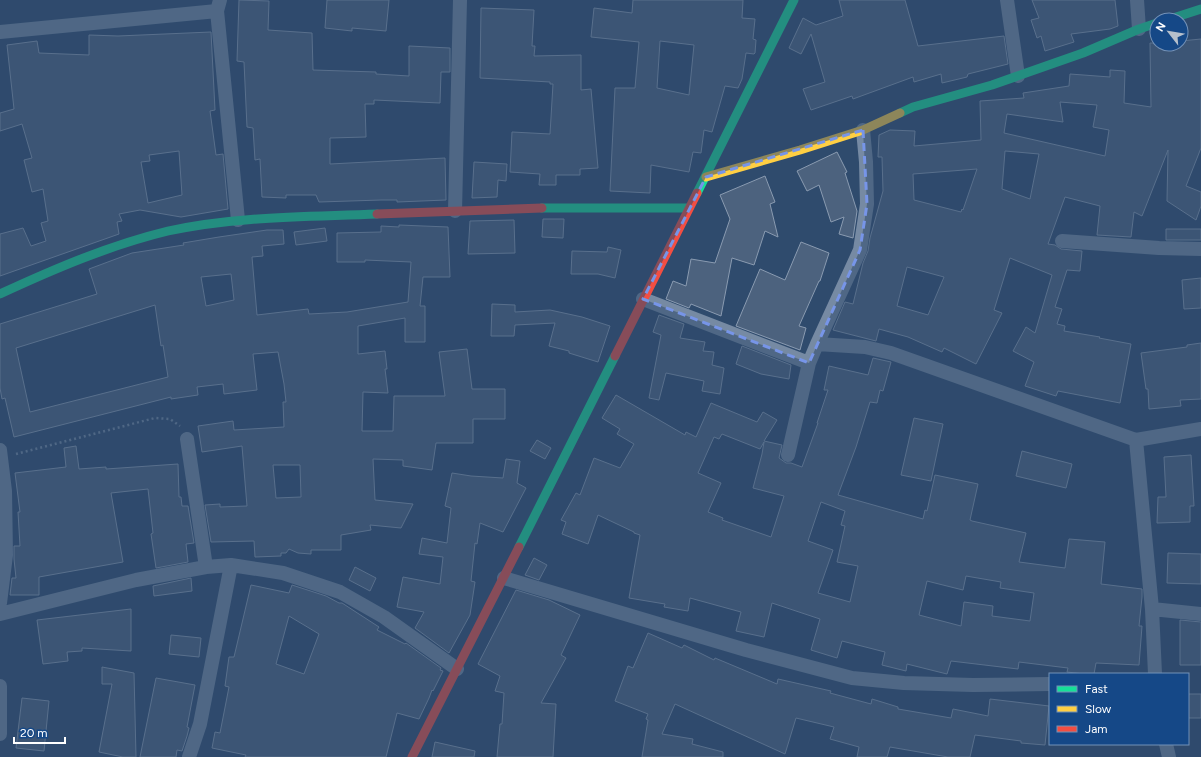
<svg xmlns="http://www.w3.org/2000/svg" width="1201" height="757" font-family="Figtree,sans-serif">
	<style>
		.building { fill: #4c627e; stroke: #8a9bb1; fill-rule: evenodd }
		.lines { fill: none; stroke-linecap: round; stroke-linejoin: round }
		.path { stroke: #768aa3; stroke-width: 2.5; stroke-dasharray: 2 3; stroke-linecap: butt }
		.street { stroke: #768aa3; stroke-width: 14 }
		.fast { stroke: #16e098; stroke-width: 9 }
		.slow { stroke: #ffcf43; stroke-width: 9 }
		.jam { stroke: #f24e42; stroke-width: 9 }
		.marked { fill: none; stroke: #7795e8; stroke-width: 3; stroke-dasharray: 8 5; stroke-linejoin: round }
	</style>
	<rect width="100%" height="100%" fill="#2f4b6d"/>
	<!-- building -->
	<path class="building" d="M239,0L269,1L268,30L312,33L313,70L376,72V74L409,76V46L450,48V72H441L440,103L374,100V104H365L366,137L330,138V164L445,158L446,200L397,202V200H381L319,202L316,195H286V198L262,197L260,159L255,160L253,128L247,127L244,62L237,61Z
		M327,0H389L386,31L352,28V31L325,28Z
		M633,0H743L742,18L755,19L753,39L756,40L755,53L754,54L746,53L742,79L738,88L725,86L712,132L704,130L701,153L693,152L689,172L651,165L650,193L610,191L615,88H635L639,42L591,37L594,8L632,13ZM660,41L694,45L689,95L657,88Z
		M839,0H905L918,46L1004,36L1008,64L968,74L967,77L942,83L941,74L914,82L913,77L853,99L852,96L811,110L803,89L825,82L811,34L801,54L789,48L803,18L816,25L843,16Z
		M1032,0H1115L1118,26L1110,29L1071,34L1074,42L1045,51L1041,36L1037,38L1031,20L1039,18Z
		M481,8L534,10L532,46H535L534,56L581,55V90L591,89L598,168L580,169V175H556V185H539L540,174L510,172L512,132L550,134L553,84H550V82L480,78Z
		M211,32L215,110L210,111L216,155L223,154L228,209L181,217L140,210L119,214L122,221L117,222L119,234L0,276V234L23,228L31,246L46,241L41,223L48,221L43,189L32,192L24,160L32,158L22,124L0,131V113L14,109L7,45L37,41L39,53L89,55V35L118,36ZM179,151L182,195L148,203L141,162L150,161L149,155Z
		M1201,39V148L1186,186L1201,192V206L1196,220L1167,201L1168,150L1142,216L1134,212L1131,237L1097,235L1100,206L1065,197L1048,244L1055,245L1061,249L1082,251L1080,271L1067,270L1055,307L1062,309L1057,324L1065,326L1064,331L1100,337L1099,338L1131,344L1120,403L1058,391L1056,396L1025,386L1034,362L1013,351L1026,327L1035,333L1052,275L1010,258L994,310L1002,313L976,364L944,348L942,352L908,337L879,329L876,341L833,330L845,302L853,304L863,263L868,251L870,238L883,191L882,157H878L879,135L890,130L915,131L914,146L981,140L980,101L1024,98L1023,93L1069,86L1070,74L1110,77V70L1125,71L1124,103L1151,107L1150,43L1181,44V41ZM1060,102L1097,105L1093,127L1109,130L1105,156L1004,133L1007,114L1063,122ZM1005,151L1039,154L1030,199L1002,189ZM977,169L963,210L962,209L961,212L914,200L913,174ZM907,267L944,277L928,315L897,306Z
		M837,152L847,172L845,173L857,211L853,238L839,234L844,217L831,222L819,185L807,191L797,171Z
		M474,162L507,164L506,181L498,180L497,197L472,198Z
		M765,176L775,202L770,204L778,237L765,231L754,265L732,258L721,316L691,304L689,308L666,299L673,281L686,286L691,259L715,263L730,219L720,195Z
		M543,219H564L563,238L542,237Z
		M514,220L515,253L468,254L470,221Z
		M399,225L448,227L450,277H423L420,306H425V342H405V318L358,326V354L385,351L387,369H385L388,393L363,392L362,431H393L394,396H445L439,352L467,349L472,389H505V419H473V443H436L432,470L403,466V460L373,459L375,500L413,504L401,528L370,525L371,530L341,535V550H311V554L298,553L289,549L286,553H281V556L255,557L254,541L211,542L205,505L220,504V507L247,506L242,446L202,452L198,426L233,421L234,430L284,427L283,402H286L284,384L278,352L253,354L257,390L224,394L223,384L197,387L198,395L171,399V397L14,437L5,398L2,399L0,388V324L97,294L89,269L132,253L184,245L183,243L219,237L267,230H283L284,244L262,246L263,256L252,257L257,315L308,309L309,314L347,312L408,302L411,262L365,260V262H337V233L381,232V226L399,227ZM231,274L234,300L206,306L201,277ZM155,305L161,346L163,345L168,377L30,412L16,348ZM273,465H300L301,497L276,498Z
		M325,228L327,241L296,245L294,232Z
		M1166,229H1201V240H1166Z
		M801,242L829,253L820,281H819L799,326L806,328L800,350L736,326L760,269L785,280Z
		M608,247L621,250L615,278L598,274H571L572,251L607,252Z
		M1201,278V308L1184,309L1182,280Z
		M492,304L515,305V312L550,310L582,317L610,326L598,362L569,353V351L549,346L555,323L515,325L514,336H491Z
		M659,315L684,324L680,338L705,342L703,351L714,352L712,365L724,368L720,394L702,391L704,381L666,373L659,400L649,398L661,335L653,332Z
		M1201,343V399L1180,400L1181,406L1149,409L1148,389H1146L1141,353L1187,347V345Z
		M742,346L791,365L789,379L761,374L736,364Z
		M873,358L891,362L883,391L880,390L877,403L870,402L856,447L838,495L923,519L925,510L927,511L935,475L978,484L970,520L972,521L1026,533L1019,562L1065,568L1069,539L1105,542L1101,584L1142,589V597L1139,626H1142L1139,665L1096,663L1094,674H1084L1067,672L1068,668L1019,662L1018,669L951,661L947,674L907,664L906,671L882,665L885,652L842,641L837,658L811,650L820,619L772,603L764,637L736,631L741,612L690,598L688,611L664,607L665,604L629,598L640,535L634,533V532L598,515L588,544L562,534L566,522L561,520L576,493L580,495L594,458L620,468L634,444L617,434L620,429L602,418L616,395L685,435L686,432L696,437L711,403L757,422L763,412L777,420L764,441L782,445L779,458L786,463H791L802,467L818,423H817L828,390H824L829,366L868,375ZM722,434L760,449L764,442L762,454L753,488L784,496L771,537L722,520L723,518L708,512L721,483L698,473L714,437L719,439ZM821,502L845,511L841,525L845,526L837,562L858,566L850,602L818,593L833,550L808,541ZM966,576L1001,582L1000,588L1034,593L1030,621L992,616L993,606L964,602L961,626L919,615L927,581L963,590Z
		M914,418L943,424L931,481L901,475Z
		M537,440L551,448L545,459L530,451Z
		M76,446L79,469L106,467V469L178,464L179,497H181L182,506H188L194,543L186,544L188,562L156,568L151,534L153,533L148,489L111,493L123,562L39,577V595H10L12,578H16L14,559V546H20L18,512H20L15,473L66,467L64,448Z
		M1022,451L1072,464L1066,488L1016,476Z
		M1191,455L1194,506H1190V522L1157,523L1158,497H1166L1164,457Z
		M506,459L520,461L517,483L526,488L503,532L480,523L477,544L475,543L471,581L475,582L470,615L449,653L415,628L424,612L397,607L403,577L440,584L443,557L419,554L422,538L447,543L451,508L445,506L452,473L471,476L503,478Z
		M1168,553L1201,554V584L1167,583Z
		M534,558L547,565L539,580L525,575Z
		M355,567L376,578L370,591L349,580Z
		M191,578L192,591L154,596L153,586Z
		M251,585L289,593L292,585L326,596L339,603H342L379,627L377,630L405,644L406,643L441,668L440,670L443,671L433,691L432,690L429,698L419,719L397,713L386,757H245L246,755L212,748L215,732L220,733L229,687L225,686L229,657H234ZM289,616L319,634L304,674L276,664Z
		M516,590L549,600L580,615L561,655L566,658L541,703L556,704L553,757H497L500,724H502L504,693L495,691L500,676L478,664Z
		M131,609V651L82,648V651L67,652L68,661L43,664L37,620Z
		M1180,620L1201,622V665H1180Z
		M648,633L682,648L684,645L714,660L715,658L777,684L778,679L831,691L830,693L871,704L872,699L898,707V709L951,718L953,709L988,716L990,699L1049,706L1045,745L1021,743V741L975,735L970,757H948L890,747L887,757H857L859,747L830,739L834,727L796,718L785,754L675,704L662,734L693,739L692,744L723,752V757H642L648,720L646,719L648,714L615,701L628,666L633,668Z
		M171,635L201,638L199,657L169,654Z
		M102,667L134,673L136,757H123L99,752L112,684H102Z
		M156,678L195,685L187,727L189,728L187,736L182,751L177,750L176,757H140Z
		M1188,694H1201V718H1188Z
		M22,698L49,701L44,751L16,748Z
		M435,742L475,751L474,757H432Z"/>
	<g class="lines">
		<!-- path -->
		<path class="path" d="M16,454L155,418L170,419L180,426"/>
		<!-- street -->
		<path class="street" d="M220,0L217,11L238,220
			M1007,0L1018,76
			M1137,0L1139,29
			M0,32L217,11
			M455,211L460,0
			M1062,241L1159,248L1201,249
			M643,299L809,363
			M817,344L865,347L891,353L1136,440L1201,429
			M187,439L206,567
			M1136,440L1152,609L1155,674
			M0,450L5,491L6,555L0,603
			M788,455L809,363L817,344L860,250L867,204L866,162L863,130
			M504,578L746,650L852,678L904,683L973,685L1050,684
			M1152,609L1201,614
			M0,614L136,580L206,567L231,565L283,573L340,592L384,617L457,669
			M0,686V734
			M1166,744L1169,757
			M189,757L200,724L231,565"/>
		<!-- fast -->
		<path class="fast" d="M1167,20L1201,9
			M900,113L913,107L992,85L1083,53L1139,29L1157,23
			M697,193L794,0
			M542,208H689
			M0,294C54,269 110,245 168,231C236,216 307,217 377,214
			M519,547L615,356"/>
		<!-- slow -->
		<path class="slow" d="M706,177L800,150L863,130L900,113"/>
		<!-- jam -->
		<path class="jam" d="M377,214L542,208
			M615,356L697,193
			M412,757L519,547"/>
	</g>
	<!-- marked area -->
	<path d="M0 0H1201V757H0ZM863,130L867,204L860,250L809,363L643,299L706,177Z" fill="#2f4b6d" fill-opacity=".55" fill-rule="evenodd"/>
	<path class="marked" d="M863,130L867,204L860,250L809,363L643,299L706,177Z"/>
	<!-- legend -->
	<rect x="1049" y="673" width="140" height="72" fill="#154887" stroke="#7391b7"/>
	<rect x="1057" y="686" width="20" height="6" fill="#16e098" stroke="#7391b7"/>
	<text x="1085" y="693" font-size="12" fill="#ffffff">Fast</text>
	<rect x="1057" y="706" width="20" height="6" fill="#ffcf43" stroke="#7391b7"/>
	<text x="1085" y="713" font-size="12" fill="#ffffff">Slow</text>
	<rect x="1057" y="726" width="20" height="6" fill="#f24e42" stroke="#7391b7"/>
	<text x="1085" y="733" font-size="12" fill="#ffffff">Jam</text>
	<!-- north arrow -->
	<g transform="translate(1169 32) rotate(301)"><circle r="19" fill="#154887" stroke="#7391b7"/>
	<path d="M0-3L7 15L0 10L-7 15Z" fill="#b6c0cc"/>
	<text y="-6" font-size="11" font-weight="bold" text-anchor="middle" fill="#ffffff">N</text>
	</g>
	<!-- scale -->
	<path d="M14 737v6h51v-6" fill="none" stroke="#ffffff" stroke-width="2"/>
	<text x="20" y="737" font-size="12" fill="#ffffff" stroke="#154887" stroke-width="3" paint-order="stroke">20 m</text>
</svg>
